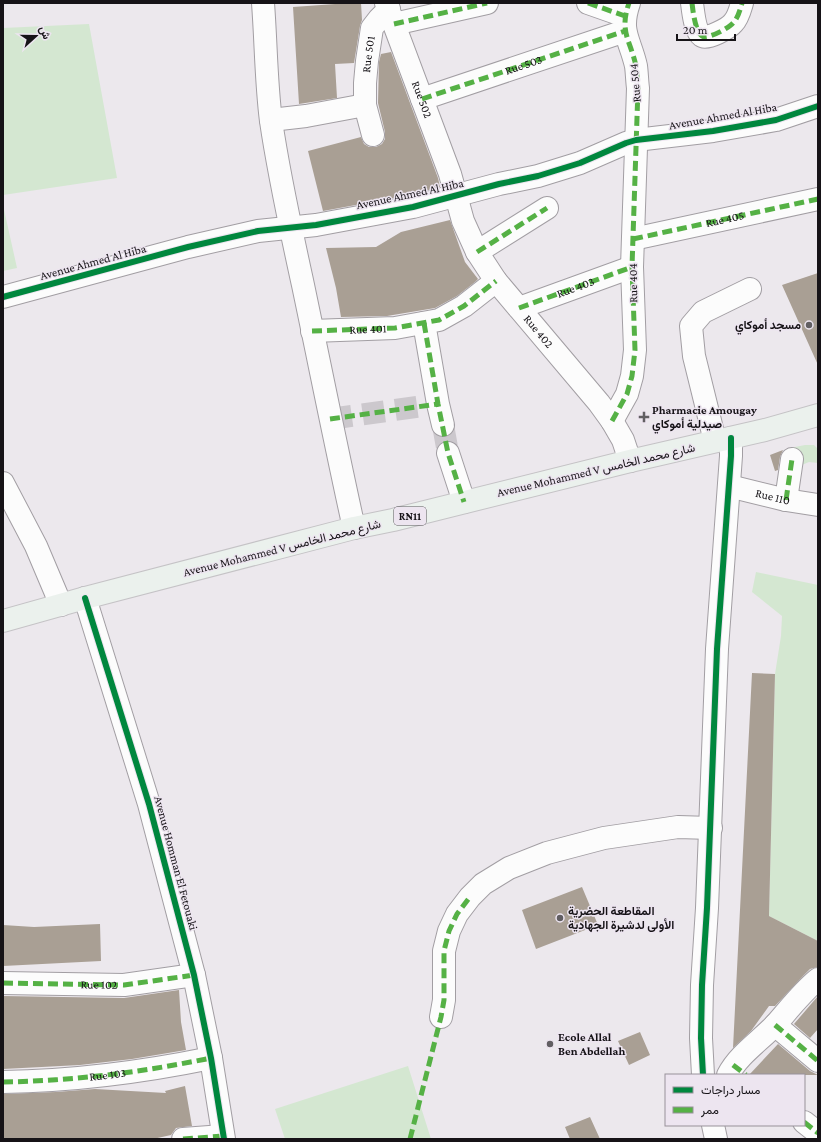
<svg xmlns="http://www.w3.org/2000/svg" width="821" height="1142" font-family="'Crimson Pro',Vazirmatn,serif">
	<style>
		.green { fill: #d4e7d1 }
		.building { fill: #a99f94 }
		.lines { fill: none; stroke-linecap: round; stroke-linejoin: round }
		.minor-tunnel { stroke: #ccc8cd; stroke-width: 22; stroke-dasharray: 22 11; stroke-linecap: butt }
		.minor-casing { stroke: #a29ea3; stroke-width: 24 }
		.major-casing { stroke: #c5c3c6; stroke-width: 24 }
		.minor { stroke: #fcfcfc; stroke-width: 22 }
		.major { stroke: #ebf1ed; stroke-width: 22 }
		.quiet { stroke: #55b145; stroke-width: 5; stroke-dasharray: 10 5; stroke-linecap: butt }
		.cycleway-casing { stroke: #ede5f0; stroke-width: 8 }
		.cycleway { stroke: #00873e; stroke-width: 6 }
		.poi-dot { fill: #615e62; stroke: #ede5f0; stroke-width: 1.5 }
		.labels { text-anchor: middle; stroke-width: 3; stroke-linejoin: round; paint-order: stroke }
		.shield { fill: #ede5f0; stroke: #565258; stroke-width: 1 }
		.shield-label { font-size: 11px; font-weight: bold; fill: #161317 }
		.street-label { font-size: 12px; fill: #161317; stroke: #ede5f0 }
		.poi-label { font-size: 12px; font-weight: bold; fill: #161317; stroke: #ede5f0; text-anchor: start }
	</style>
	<rect width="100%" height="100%" fill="#ece8ed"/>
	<!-- green -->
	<path class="green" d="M89,24L117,178L3,195V28Z
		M3,205L17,268L3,271Z
		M805,445H814L818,449V463L809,462L797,467L790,448Z
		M756,572L818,585V941L769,916L775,674L781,636L782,616L752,592Z
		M408,1066L431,1139H285L275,1109Z"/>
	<!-- building -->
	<path class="building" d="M349,3H361L362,20L360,26L354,63L335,64L337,98L299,104L293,7Z
		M391,52L438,178L440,187L410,195L323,211L308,151L361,137L364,144L369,147H376L382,144L385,139V132L378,103L379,62L381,54Z
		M450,220L465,262L478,279L475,282L457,296L435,308L387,316L341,317L336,288L326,248L376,247L401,232Z
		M818,273V365L782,285Z
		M783,450L780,457L778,470L775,471L770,455Z
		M752,673L775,674L769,916L818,941V967L810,969L804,975L775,1006H769L751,1031L733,1048Z
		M582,887L598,925L536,949L522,910Z
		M100,924L101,961L3,966V925L34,927Z
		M179,990L181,1022L186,1050L132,1059L80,1065L3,1069V996L124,998Z
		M818,996V1029L810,1038L794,1024Z
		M640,1032L650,1055L629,1065L618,1041Z
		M778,1044L810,1071L818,1075H749Z
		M185,1086L192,1126L176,1128L171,1135L153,1139H3V1094L56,1092L95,1089L166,1093L165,1091Z
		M590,1117L600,1139H570L565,1127Z"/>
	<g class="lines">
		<!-- minor-tunnel -->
		<path class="minor-tunnel" d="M330,419L438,404
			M443,425L448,453"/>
		<defs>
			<g id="minor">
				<path d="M263,3C266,42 266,82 271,121C279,176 291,230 303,285C320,366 336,447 354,528"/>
				<path id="s1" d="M386,3L450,174L463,221L477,252L496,281L599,403L612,421L623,440L630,461"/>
				<path d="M588,3L625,16"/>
				<path d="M692,3C693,11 695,31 702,36C707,40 729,28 733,23C738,18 740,10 742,3"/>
				<path d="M394,24L487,3"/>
				<path d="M422,99L625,31"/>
				<path d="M271,120L306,116L365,105"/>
				<path id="s2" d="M373,135L365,105V83L367,61L372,28L379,19L389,9"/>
				<path d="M633,239L818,199"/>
				<path d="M477,252L547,208"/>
				<path d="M3,297L188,247L258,231L316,225L413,207L499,184L538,176L580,163L626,143L636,140L713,131L776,120L818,106"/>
				<path id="s3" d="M519,308L632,267"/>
				<path d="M424,323L438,404L443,425"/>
				<path id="s4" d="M312,331L395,328L439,320L464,306L496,281"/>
				<path d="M612,421L627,394L632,376L635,350L632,267L638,88C637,81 637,73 636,66C630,39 619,32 629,3"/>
				<path d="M715,441L694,356L691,326L703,312L750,289"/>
				<path d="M448,453L464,502"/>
				<path d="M3,483L36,546L61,605"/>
				<path id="s5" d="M729,486L786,500L818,505"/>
				<path d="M786,500L792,459"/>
				<path d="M85,598L149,804L194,975L211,1058L224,1139"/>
				<path id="s6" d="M3,983L124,985L194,975"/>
				<path d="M441,1017L444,1000V951L449,931L457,914L470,897L483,884L509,868L547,853L604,838L678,827L711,828"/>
				<path d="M775,1025L818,1061"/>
				<path d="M703,1075L701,1038L702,985L707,908L717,649L731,456V438"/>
				<path d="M728,1075C739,1054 760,1041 776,1024C790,1008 802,992 818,979"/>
				<path id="s7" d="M3,1082C73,1081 143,1072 211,1058"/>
				<path d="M804,1122L818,1133"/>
				<path d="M713,1125L716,1139"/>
				<path d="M183,1139L223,1136"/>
			</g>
			<path id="major" d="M3,621L85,598L354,528L393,520L630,461L765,430L818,415"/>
		</defs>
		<!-- minor casing -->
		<use href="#minor" class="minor-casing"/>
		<!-- major casing -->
		<use href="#major" class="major-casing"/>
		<!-- minor -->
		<use href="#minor" class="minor"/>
		<!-- major -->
		<use href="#major" class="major"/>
		<!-- quiet -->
		<g class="quiet">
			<path d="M588,3L625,16"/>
			<path d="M692,3C693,11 695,31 702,36C707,40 729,28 733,23C738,18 740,10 742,3"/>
			<path d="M394,24L487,3"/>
			<path id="s8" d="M422,99L625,31"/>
			<path id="s9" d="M633,239L818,199"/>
			<path d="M477,252L547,208"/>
			<path d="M519,308L632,267"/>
			<path d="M424,323L438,404L448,453L464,502"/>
			<path d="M312,331L395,328L439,320L464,306L496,281"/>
			<path d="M330,419L438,404"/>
			<path d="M612,421L627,394L632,376L635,350L632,267L638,88C637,81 637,73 636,66C630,39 619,32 629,3"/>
			<path d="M786,500L792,459"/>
			<path d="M3,983L124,985L194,975"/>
			<path d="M775,1025L818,1061"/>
			<path d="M733,1065L746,1075"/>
			<path d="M3,1082C73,1081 143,1072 211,1058"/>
			<path d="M804,1122L818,1133"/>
			<path d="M183,1139L223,1136"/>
			<path d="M410,1139L441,1017L444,1000V951L449,931L457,914L470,897"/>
		</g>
		<defs>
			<path id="cycleway" d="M3,297L188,247L258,231L316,225L413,207L499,184L538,176L580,163L626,143L636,140L713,131L776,120L818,106
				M85,598L149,804L194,975L211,1058L224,1139
				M703,1075L701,1038L702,985L707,908L717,649L731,456V438"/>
		</defs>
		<!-- cycleway casing -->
		<use href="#cycleway" class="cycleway-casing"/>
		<!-- cycleway -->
		<use href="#cycleway" class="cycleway"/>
	</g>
	<!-- markers -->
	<g class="poi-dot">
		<circle cx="809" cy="325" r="4"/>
		<path d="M642 411h4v4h4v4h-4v4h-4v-4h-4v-4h4z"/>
		<circle cx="560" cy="918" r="4"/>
		<circle cx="550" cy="1044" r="4"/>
	</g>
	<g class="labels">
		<!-- shield labels -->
		<rect class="shield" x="394" y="507" width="32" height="18" rx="3"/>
		<g class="shield-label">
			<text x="410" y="520">RN11</text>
		</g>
		<!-- street labels -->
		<g class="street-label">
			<text dy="4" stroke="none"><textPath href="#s2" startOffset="82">Rue 501</textPath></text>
			<text dy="4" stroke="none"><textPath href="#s8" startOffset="107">Rue 503</textPath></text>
			<text transform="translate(635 83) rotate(-95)" y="4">Rue 504</text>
			<text dy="4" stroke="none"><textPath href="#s1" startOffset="103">Rue 502</textPath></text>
			<text transform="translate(723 116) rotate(-10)" y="4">Avenue Ahmed Al Hiba</text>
			<text transform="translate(410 194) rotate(-12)" y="4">Avenue Ahmed Al Hiba</text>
			<text dy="4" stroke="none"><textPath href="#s9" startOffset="94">Rue 405</textPath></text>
			<text transform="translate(93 262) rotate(-15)" y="4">Avenue Ahmed Al Hiba</text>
			<text transform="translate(633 283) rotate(-91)" y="4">Rue 404</text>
			<text dy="4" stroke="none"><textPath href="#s3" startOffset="60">Rue 403</textPath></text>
			<text dy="4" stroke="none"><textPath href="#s4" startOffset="56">Rue 401</textPath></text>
			<text dy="4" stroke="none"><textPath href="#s1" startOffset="366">Rue 402</textPath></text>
			<text transform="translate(596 470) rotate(-13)" y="4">Avenue Mohammed V شارع محمد الخامس</text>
			<text dy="4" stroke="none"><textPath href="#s5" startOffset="45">Rue 110</textPath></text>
			<text transform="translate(282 548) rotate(-14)" y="4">Avenue Mohammed V شارع محمد الخامس</text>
			<text transform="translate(176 863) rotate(75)" y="4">Avenue Homman El Fetouaki</text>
			<text dy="4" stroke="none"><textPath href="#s6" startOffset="96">Rue 102</textPath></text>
			<text dy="4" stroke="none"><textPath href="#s7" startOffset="105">Rue 103</textPath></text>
		</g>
		<!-- poi labels -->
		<g class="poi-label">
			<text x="801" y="329" text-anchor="end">مسجد أموكاي</text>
			<text x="652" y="414">Pharmacie Amougay<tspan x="652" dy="14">صيدلية أموكاي</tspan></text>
			<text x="568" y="915">المقاطعة الحضرية<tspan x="568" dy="14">الأولى لدشيرة الجهادية</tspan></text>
			<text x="558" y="1041">Ecole Allal<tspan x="558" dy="14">Ben Abdellah</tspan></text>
		</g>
	</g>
	<!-- border -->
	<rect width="821" height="1142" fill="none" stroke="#161317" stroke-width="8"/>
	<!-- legend -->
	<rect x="665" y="1074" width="140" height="52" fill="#ede5f0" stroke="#979199"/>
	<rect x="673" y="1087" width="20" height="6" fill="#00873e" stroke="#979199"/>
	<text x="701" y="1094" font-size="12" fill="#161317">مسار دراجات</text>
	<rect x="673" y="1107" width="20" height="6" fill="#55b145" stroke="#979199"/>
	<text x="701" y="1114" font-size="12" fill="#161317">ممر</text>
	<!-- north arrow -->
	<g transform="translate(36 36) rotate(69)" stroke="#ede5f0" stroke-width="3" paint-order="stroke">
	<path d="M0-3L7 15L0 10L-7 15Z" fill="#161317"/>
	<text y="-6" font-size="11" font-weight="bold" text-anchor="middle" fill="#161317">ش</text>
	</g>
	<!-- scale -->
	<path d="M677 34v6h58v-6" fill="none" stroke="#161317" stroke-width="2"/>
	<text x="683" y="34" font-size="12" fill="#161317" stroke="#ede5f0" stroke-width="3" paint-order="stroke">20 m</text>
</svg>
